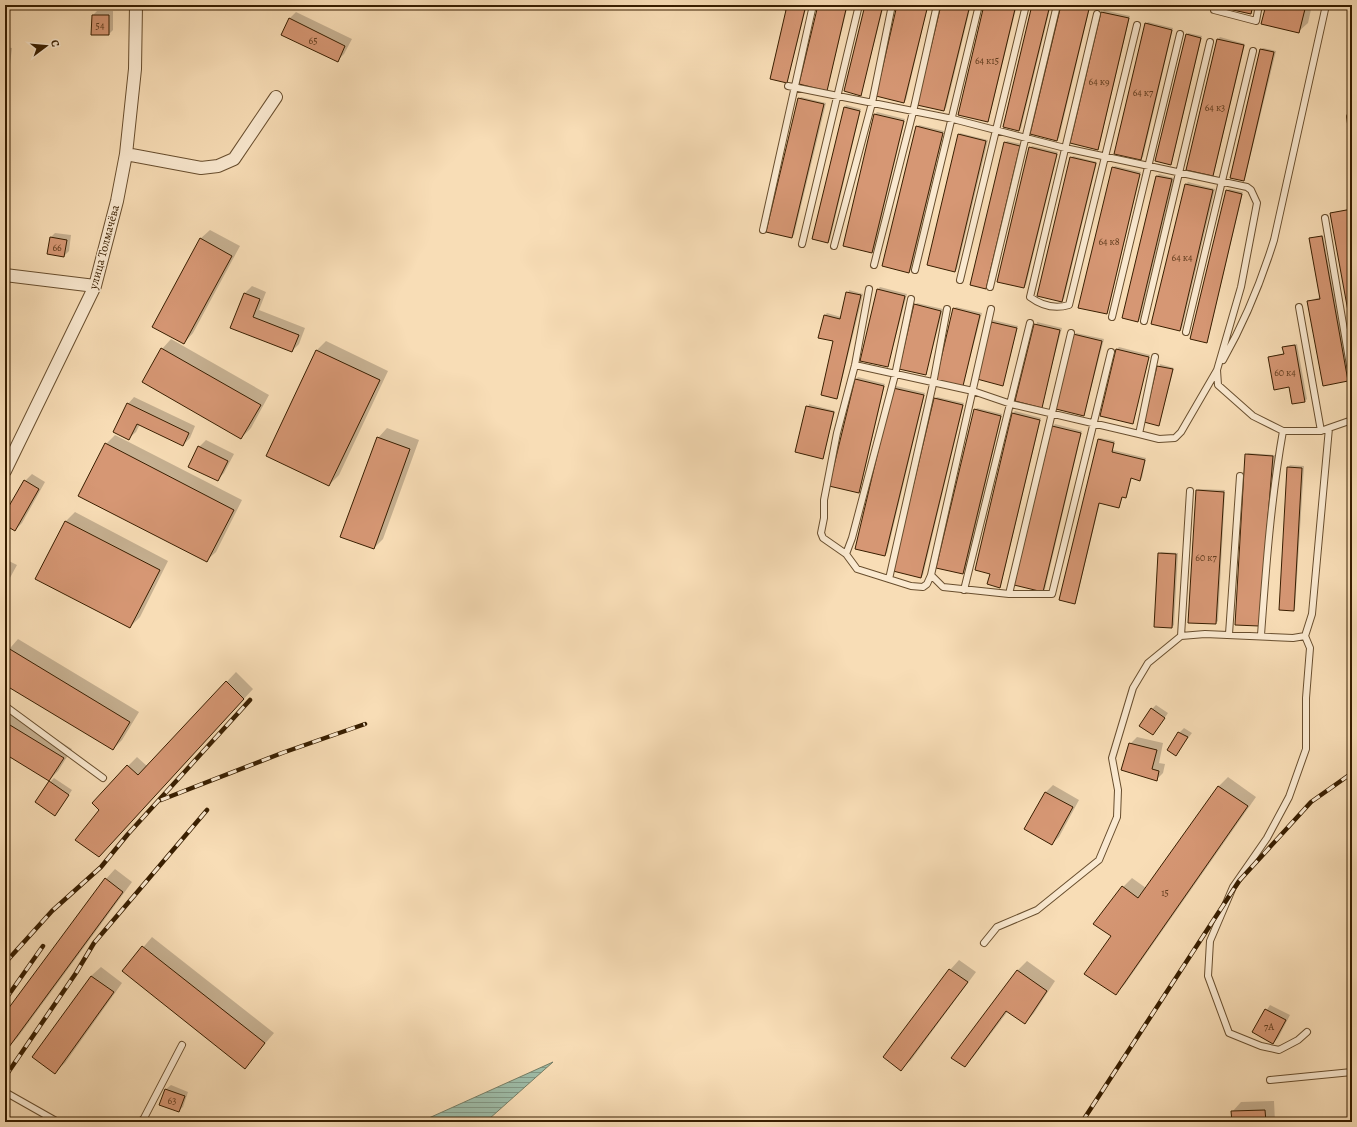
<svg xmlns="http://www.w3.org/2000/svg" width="1357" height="1127" font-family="Alegreya,serif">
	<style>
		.water { fill: url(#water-rules); stroke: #757d65 }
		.shadow { fill: #0003 }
		.building { fill: #d69774; stroke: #381e00 }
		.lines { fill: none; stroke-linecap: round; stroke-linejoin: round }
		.lane-casing { stroke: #684e2e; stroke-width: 8 }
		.street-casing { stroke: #684e2e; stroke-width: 14 }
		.lane { stroke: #fae9d0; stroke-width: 6 }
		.street { stroke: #fae9d0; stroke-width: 12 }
		.rail-casing { stroke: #381e00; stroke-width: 4.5 }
		.rail { stroke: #fae9d0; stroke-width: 3; stroke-dasharray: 9; stroke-linecap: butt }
		.labels { text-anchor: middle; stroke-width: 3; stroke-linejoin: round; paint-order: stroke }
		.number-label { font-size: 10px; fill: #603c1d }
		.street-label { font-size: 12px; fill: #381e00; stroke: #fae9d0 }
	</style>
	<defs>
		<pattern id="water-rules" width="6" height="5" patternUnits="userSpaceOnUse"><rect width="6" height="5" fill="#9ebda9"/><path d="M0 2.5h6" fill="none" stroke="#829987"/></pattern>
	</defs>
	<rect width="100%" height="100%" fill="#f8ddb6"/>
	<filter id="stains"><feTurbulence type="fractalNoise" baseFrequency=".005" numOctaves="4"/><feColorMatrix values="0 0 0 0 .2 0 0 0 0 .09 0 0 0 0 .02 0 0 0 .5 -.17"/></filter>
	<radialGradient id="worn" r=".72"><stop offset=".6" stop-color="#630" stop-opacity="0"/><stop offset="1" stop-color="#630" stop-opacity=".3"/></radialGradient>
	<!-- water -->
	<path class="water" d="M553,1062L489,1119L490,1122H420Z"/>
	<!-- shadow -->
	<path class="shadow" d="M779,5H807L787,82V9Z
		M819,5H848L827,90Z
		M866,5H884L861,94Z
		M898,5H928L906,100L904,102Z
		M942,5H971L946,108L944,110Z
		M985,5H1017L989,119L987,121Z
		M1033,5H1051L1021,128L1019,130Z
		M1062,5H1081L1090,7L1059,138L1057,140Z
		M1267,5H1312L1308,23L1298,32Z
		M1104,10L1130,16L1099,147L1097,149L1071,142L1102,12Z
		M97,11H113V30L109,34L93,15Z
		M296,12L352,39L344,54L337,61L289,19Z
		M1148,22L1173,28L1143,157L1141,159L1146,24Z
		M1188,33L1202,36L1172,162L1170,164L1187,35Z
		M1220,37L1245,44L1214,173L1212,175L1218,39Z
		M5,47L12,48L10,64L5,68Z
		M1263,48L1276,51L1245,178L1243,180L1261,49Z
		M801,97L826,103L794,235L792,237L799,99Z
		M846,105L861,109L830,240L828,242L845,107Z
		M877,112L905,119L874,250L872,252L875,114Z
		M919,125L944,131L911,270L909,272L917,127Z
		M960,133L988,140L957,269L955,271L959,135Z
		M1007,141L1022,144L988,286L986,288L1005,143Z
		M1032,146L1058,152L1026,285L1024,287L1030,148Z
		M1073,156L1097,162L1064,299L1062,301L1071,158Z
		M1115,166L1141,172L1108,311L1106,313L1113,168Z
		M1159,174L1174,178L1140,319L1138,321L1123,318L1157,176Z
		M1188,182L1215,189L1182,328L1180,330L1152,323L1186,184Z
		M1229,189L1243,192L1208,339L1206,341L1227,191Z
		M210,230L240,246L193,333L184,343L200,239Z
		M55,233L71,235L69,251L64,256L51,237Z
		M1323,235L1349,378L1347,380L1308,301L1321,297L1310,239Z
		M252,286L266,292L259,310L305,328L299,344L292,351L231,327L245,293Z
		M880,287L907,294L888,366L878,289Z
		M849,290L863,294L838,396L836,398L834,341L825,315L827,313L841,317Z
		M917,303L943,309L926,374L915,305Z
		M956,307L982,313L963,385L954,309Z
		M993,320L1018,326L1003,384L991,322Z
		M1037,322L1062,328L1041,406L1017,400Z
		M1076,333L1104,339L1084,415L1074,335Z
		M171,339L269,395L251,428L241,438L162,349Z
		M326,341L388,371L339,475L329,485L267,455L317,350Z
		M1297,344L1307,399L1305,401L1290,386L1269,357L1284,353L1283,348L1285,346Z
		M1119,347L1150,355L1132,423L1117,349Z
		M1160,364L1174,368L1159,425L1145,422Z
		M858,377L885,384L860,490L858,492L856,379Z
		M896,386L925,393L887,553L885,555L894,388Z
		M134,397L195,426L190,438L183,445L140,424L136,432L129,438L128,404Z
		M937,397L964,403L923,575L921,577L935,399Z
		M809,404L835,411L823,458L796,452Z
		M977,408L1002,414L965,571L963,573L975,410Z
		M1015,411L1041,418L1001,585L1000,587L991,573L1013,413Z
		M1055,424L1082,431L1045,589L1043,591L1015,584L1053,426Z
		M387,428L419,440L383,539L374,548L378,438Z
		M115,435L242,500L216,552L206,561L106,444Z
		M1100,438L1115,441L1113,450L1146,458L1142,478L1140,480L1132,477L1127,495L1123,496L1119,507L1100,502L1076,601L1074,603L1098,440Z
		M206,440L234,454L224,473L217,480L199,447Z
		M1248,453L1275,455L1261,623L1246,455Z
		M1290,465L1304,466L1295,608L1294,610L1280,609L1288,467Z
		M32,474L45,482L22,523L15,530L5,524V515L25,481Z
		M1198,489L1225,490L1218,621L1216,623L1197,491Z
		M75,512L168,561L140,617L130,627L65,522Z
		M1161,552L1178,553L1174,625L1172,627L1159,554Z
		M5,559L17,565L5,587Z
		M18,639L139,712L122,740L113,749L5,684V654Z
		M236,672L253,689L109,846L100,810L128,766L137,757L147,766Z
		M1156,705L1168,713L1157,729L1152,709Z
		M5,707L72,749L58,771L49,780L5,753Z
		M1184,728L1192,733L1176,754L1179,733Z
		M1137,737L1163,743L1159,763L1165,764L1163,773L1156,780L1130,744Z
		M1228,777L1256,797L1125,984L1116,994L1113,936L1123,887L1132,878L1146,888L1219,786Z
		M54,778L72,790L59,810L50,782Z
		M1053,785L1079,800L1059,837L1052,844L1025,828L1046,792Z
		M115,869L132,882L18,1037L9,1046L5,1043V1015L106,879Z
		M152,937L274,1033L245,1067L123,971Z
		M959,960L976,972L911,1060L901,1069L950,970Z
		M1027,961L1055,981L1034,1013L1025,1023L1008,1011L974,1056L965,1066L1017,971Z
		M101,967L122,983L65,1063L55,1072L91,976Z
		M1270,1005L1290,1015L1278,1038L1273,1043L1253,1031Z
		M171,1085L188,1092L183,1107L178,1111L160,1104L166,1089Z
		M1274,1101L1275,1122H1233L1232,1112L1241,1102Z"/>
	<!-- building -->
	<path class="building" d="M778,5H806L787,83L770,79L786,10L778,8Z
		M818,5H847L827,91L799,84Z
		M865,5H883L861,96L844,91Z
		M897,5H928L904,103L876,96Z
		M941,5H970L944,111L917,105Z
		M984,5H1016L988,122L958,115Z
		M1032,5H1050L1019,131L1003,127Z
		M1061,5H1072L1089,9L1057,141L1030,134Z
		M1162,5H1176L1175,8Z
		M1225,5H1253L1251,14L1224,8Z
		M1266,5H1306L1299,33L1261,24Z
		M1101,12L1129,18L1098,150L1070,143Z
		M92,15H109V35H91Z
		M289,18L345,46L338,62L281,35Z
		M1145,23L1172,30L1141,160L1114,154Z
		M1186,34L1201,38L1171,165L1155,161Z
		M1217,39L1244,45L1213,176L1186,170Z
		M1260,49L1274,52L1244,181L1230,178Z
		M5,52H8L6,70L5,69Z
		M798,98L824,104L792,238L766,232Z
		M844,107L860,111L828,243L812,239Z
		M874,114L904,121L872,253L843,246Z
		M916,126L943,133L909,273L882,266Z
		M958,134L986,141L955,272L927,265Z
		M1004,142L1020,146L986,289L970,285Z
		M1029,147L1057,154L1024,288L997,282Z
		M1070,157L1096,163L1062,302L1037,296Z
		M1112,167L1140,174L1107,314L1078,308Z
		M1156,176L1172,179L1138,322L1122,318Z
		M1185,184L1213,190L1180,331L1151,324Z
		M1226,190L1242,194L1207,343L1190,339Z
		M1352,209V333L1330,213Z
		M1322,236L1348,381L1323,386L1307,301L1320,299L1309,238Z
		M50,237L67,240L64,257L47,254Z
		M200,238L232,256L184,344L152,327Z
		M877,289L905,296L888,367L860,361Z
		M846,292L861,295L837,399L821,395L833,341L818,338L824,315L840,319Z
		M244,293L260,299L253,317L299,335L292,352L230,328Z
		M914,304L941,311L926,375L899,369Z
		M953,308L980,315L963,386L936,380Z
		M991,322L1017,328L1003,386L977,379Z
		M1034,324L1060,330L1042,408L1015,401Z
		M1073,334L1102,341L1084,416L1056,409Z
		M1295,345L1305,402L1292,404L1289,387L1274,390L1268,357L1284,354L1282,347Z
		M161,348L261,405L241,439L142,382Z
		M1116,349L1149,357L1133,424L1100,416Z
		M316,350L380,380L329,486L266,456Z
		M1157,366L1173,369L1159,426L1144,422Z
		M855,379L884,386L859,493L829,486Z
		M893,388L924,395L885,556L855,549Z
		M934,398L963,405L921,578L893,571Z
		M127,403L189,433L183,446L137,424L129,440L113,432Z
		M806,406L834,412L823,459L795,452Z
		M974,409L1001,416L963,574L936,568Z
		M1012,413L1040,420L1000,588L987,584L990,574L975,570Z
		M1052,426L1081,433L1043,592L1014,585Z
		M377,437L410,449L374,549L340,537Z
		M1098,439L1114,443L1112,452L1145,460L1140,481L1131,478L1126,498L1122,497L1119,508L1099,503L1075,604L1059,600Z
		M105,443L234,510L207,562L78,496Z
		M198,446L228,461L218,481L188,467Z
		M1245,454L1273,456L1259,626L1235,625Z
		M1287,467L1302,468L1294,611L1279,610Z
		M24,480L39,489L15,531L5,525V513Z
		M1196,490L1224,492L1216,624L1188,623Z
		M65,521L160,570L130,628L35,579Z
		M1158,553L1176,554L1172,628L1154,627Z
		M8,648L130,722L113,750L5,685V652Z
		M226,681L244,699L99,857L75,840L99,810L92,803L127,765L138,775Z
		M1151,708L1165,718L1153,735L1139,726Z
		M5,722L64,758L49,781L5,754Z
		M1178,732L1188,737L1176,756L1167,750Z
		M1129,743L1157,750L1152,769L1159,771L1157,781L1121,770Z
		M49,781L69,795L55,816L35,802Z
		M1218,786L1248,806L1116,995L1084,974L1111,936L1093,924L1122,886L1138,898Z
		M1045,792L1073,807L1052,845L1024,829Z
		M105,878L123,892L9,1047L5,1045V1013Z
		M142,946L265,1043L245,1069L122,971Z
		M949,969L968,982L901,1071L883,1057Z
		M1017,970L1047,991L1025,1024L1006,1011L965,1067L951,1058Z
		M91,976L114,992L55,1074L32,1057Z
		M1265,1009L1286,1020L1273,1044L1252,1032Z
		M165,1089L185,1096L179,1112L159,1105Z
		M1265,1110L1266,1122H1232L1231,1111Z"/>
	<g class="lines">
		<defs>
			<path id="lane" d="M1215,5L1214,10L1256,21L1259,5
				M1097,14L1030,297C1042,306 1055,309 1069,305L1137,25
				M788,86L953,119L1065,148L1247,187L1251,190L1257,203L1241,287L1217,370L1181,432L1175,438L1159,439L1139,434L1011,404L973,391L855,365
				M1350,117L1352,130
				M1325,218L1352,377
				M763,230L813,5
				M802,244L859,5
				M834,246L872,103L892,5
				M874,265L913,112L937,5
				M915,270L979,5
				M960,280L1026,5
				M990,287L1057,5
				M869,289L855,365L837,433L824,500V518L821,533L823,538L846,554L857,569L911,586L923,587L927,584L931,575L943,587L1009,594H1052L1111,352
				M1299,307L1321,431
				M1112,317L1180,34
				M1144,321L1210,42
				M1186,332L1253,51
				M1223,360C1245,321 1261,282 1274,240L1326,5
				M1217,370L1218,385L1253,416L1283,431H1321L1329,428
				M1139,434L1155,357
				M846,554L852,538L895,375L911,299
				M931,575L991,309
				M889,579L933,384L947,309
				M964,590L1030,323
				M1009,594L1071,333
				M1229,634L1240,476
				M1261,635C1266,567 1271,499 1283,431
				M1181,636L1190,491
				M1305,636L1310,648L1306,698V749L1289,797L1267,838L1233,887L1210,941L1208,976L1229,1033L1261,1046L1279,1050L1298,1040L1307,1032
				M5,706L103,778
				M984,943L997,927L1037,910L1099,860L1117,817L1118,790L1112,758L1133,688L1148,663L1181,636L1205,634L1293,638L1305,636L1312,614L1329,428L1352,420
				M1270,1080L1352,1072
				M5,1092L58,1122
				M140,1122L144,1118L182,1045"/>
			<path id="street" d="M126,154L201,168L218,166L234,159L276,97
				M5,275L95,286
				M5,471L95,286L117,201L126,154L135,69L136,5"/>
		</defs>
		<!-- lane casing -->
		<use href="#lane" class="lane-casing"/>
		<!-- street casing -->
		<use href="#street" class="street-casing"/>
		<!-- lane -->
		<use href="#lane" class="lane"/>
		<!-- street -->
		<use href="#street" class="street"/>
		<defs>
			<path id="rail" d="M161,800L282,753L365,724
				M5,963L52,911L101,867L128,834L250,700
				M5,1000L43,946
				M5,1077L76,973L94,943L207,810
				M1082,1122L1239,881L1311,802L1352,773"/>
		</defs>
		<!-- rail casing -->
		<use href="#rail" class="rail-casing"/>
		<!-- rail -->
		<use href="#rail" class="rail"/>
	</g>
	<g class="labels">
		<!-- number labels -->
		<g class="number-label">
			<text x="100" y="29">54</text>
			<text x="313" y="44">65</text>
			<text x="987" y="64">64 к15</text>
			<text x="1099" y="85">64 к9</text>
			<text x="1143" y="96">64 к7</text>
			<text x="1215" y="111">64 к3</text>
			<text x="1109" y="245">64 к8</text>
			<text x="57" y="251">66</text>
			<text x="1182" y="261">64 к4</text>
			<text x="1285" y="376">60 к4</text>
			<text x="1206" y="561">60 к7</text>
			<text x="1165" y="896">15</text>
			<text x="1269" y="1030">7А</text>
			<text x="172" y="1104">63</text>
		</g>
		<!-- street labels -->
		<g class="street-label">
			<text transform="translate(104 247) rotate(-75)" y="4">улица Толмачёва</text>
		</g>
	</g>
	<!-- margin -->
	<rect width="1357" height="1127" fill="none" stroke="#f8ddb6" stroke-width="20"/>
	<rect x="6" y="6" width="1345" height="1115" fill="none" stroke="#381e00" stroke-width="2"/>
	<rect x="10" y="10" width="1337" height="1107" fill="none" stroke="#381e00"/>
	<!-- north arrow -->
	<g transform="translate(46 46) rotate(74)" stroke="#fae9d0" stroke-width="3" paint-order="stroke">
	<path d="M0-3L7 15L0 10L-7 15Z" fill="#381e00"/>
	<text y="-6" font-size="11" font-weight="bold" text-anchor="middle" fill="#381e00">С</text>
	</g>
	<rect width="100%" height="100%" filter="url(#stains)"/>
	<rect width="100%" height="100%" fill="url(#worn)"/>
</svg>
